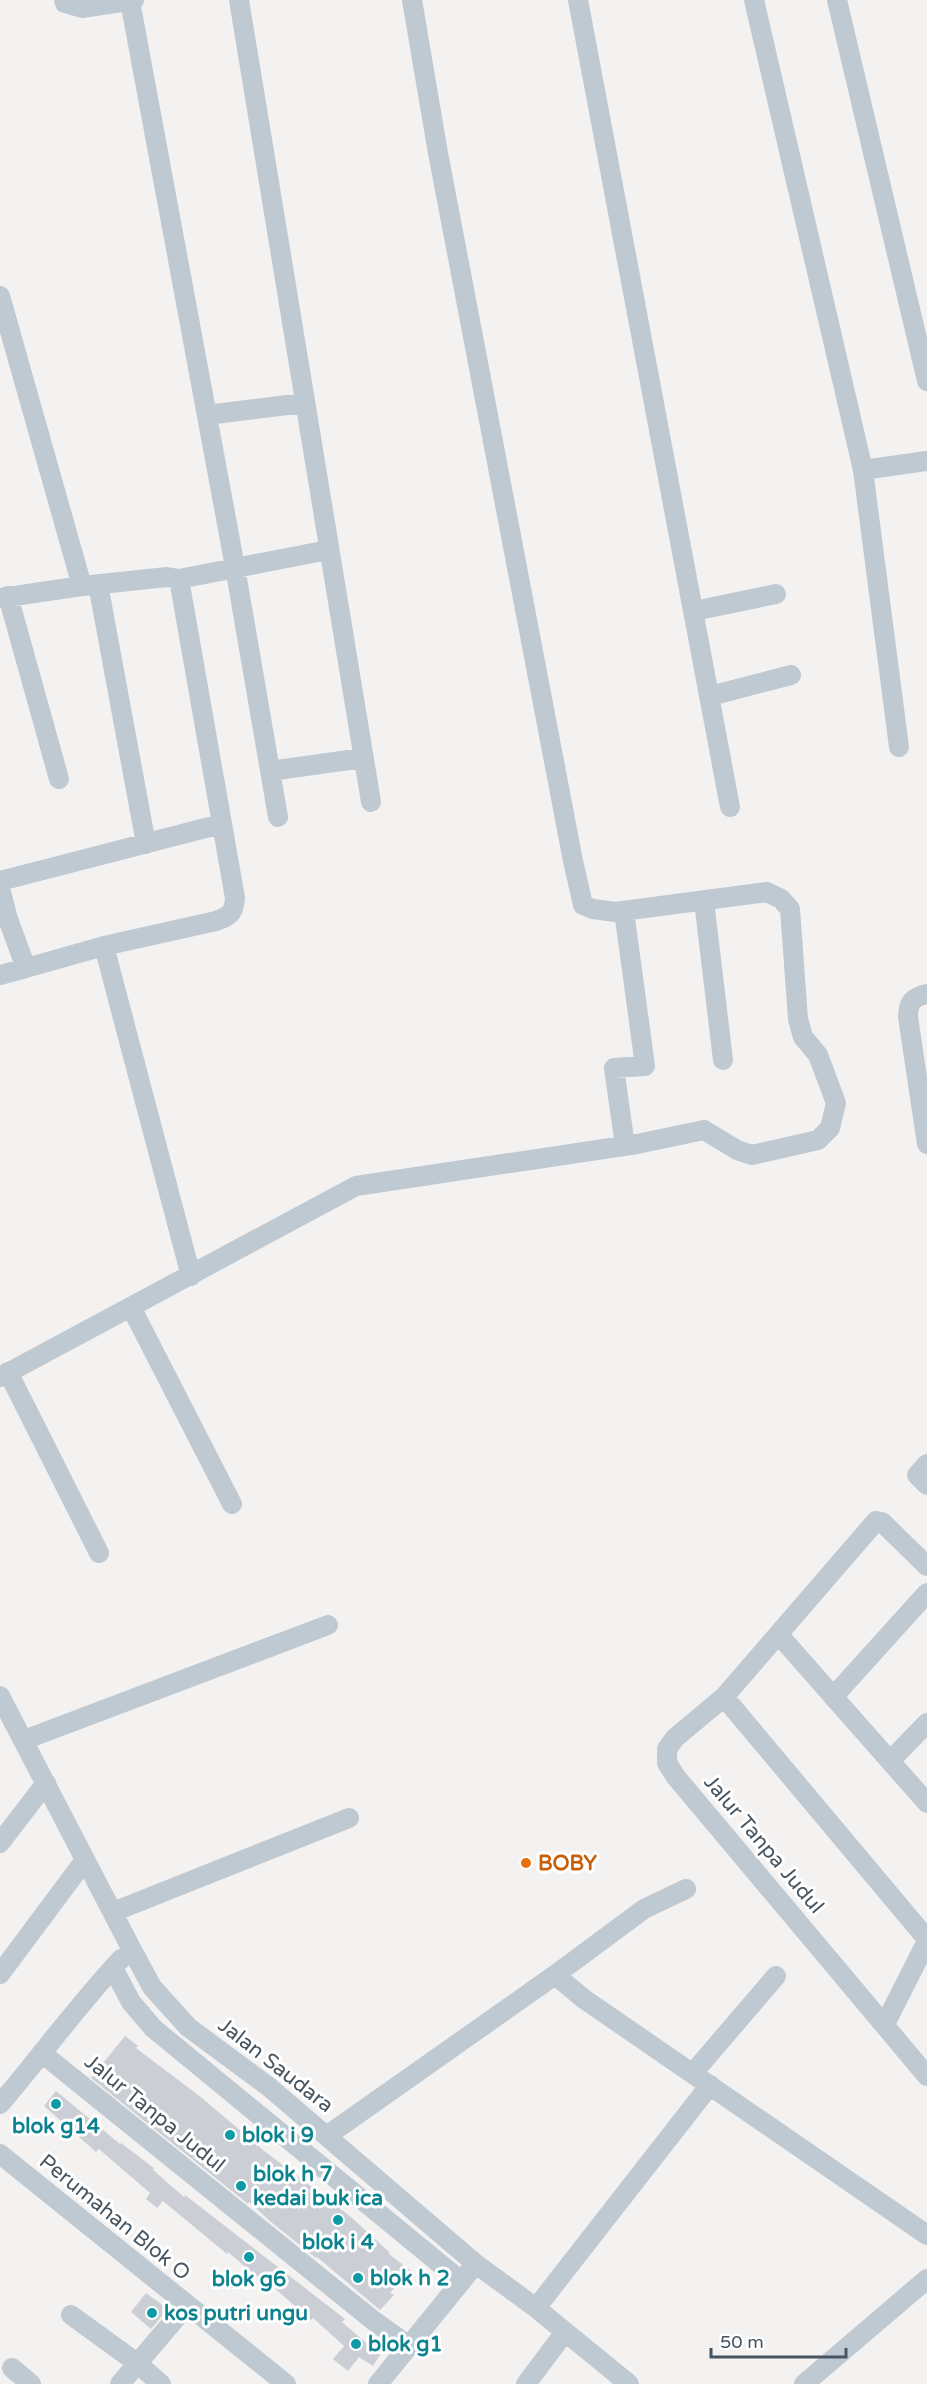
<svg xmlns="http://www.w3.org/2000/svg" width="927" height="2384" font-family="'Varela Round',sans-serif">
	<style>
		.building { fill: #cbced4 }
		.lines { fill: none; stroke-linecap: round; stroke-linejoin: round }
		.minor { stroke: #bec9d2; stroke-width: 20 }
		.food-dot { fill: #e8710a; stroke: #fff; stroke-width: 2 }
		.culture-dot { fill: #0f9aa8; stroke: #fff; stroke-width: 2 }
		.labels { text-anchor: middle; stroke-width: 6; stroke-linejoin: round; paint-order: stroke }
		.street-label { font-size: 21px; fill: #475561; stroke: #fff }
		.food-label { font-size: 21px; font-weight: bold; fill: #c56008; stroke: #fff; text-anchor: start }
		.culture-label { font-size: 21px; font-weight: bold; fill: #0d838f; stroke: #fff; text-anchor: start }
	</style>
	<rect width="100%" height="100%" fill="#f4f1f1"/>
	<!-- building -->
	<path class="building" d="M125,2036L138,2046L136,2048L202,2098L263,2150L351,2217L390,2253L389,2254L411,2271L390,2293L394,2295L380,2310L317,2257L316,2258L271,2222L249,2202L248,2204L91,2078Z
		M56,2091L120,2144L121,2143L155,2169H152L184,2197L185,2195L345,2319L342,2322L380,2355L373,2366L359,2357L348,2371L333,2359L344,2346L313,2318L311,2320L271,2285L269,2287L228,2252L227,2254L163,2201L157,2208L146,2199L150,2193L99,2149L96,2152L44,2106Z
		M146,2293L168,2309L151,2329L131,2312Z"/>
	<g class="lines">
		<!-- minor -->
		<path class="minor" d="M64,0L65,3L82,8L134,0
			M239,0L371,802
			M578,0L730,807
			M754,0L863,470L927,461
			M837,0L927,381
			M130,1L235,567L278,817
			M0,296L82,586
			M207,415L304,403
			M863,470L899,747
			M98,584L146,844
			M8,596L59,779
			M0,598L82,586L167,577L179,579L328,550
			M694,611L776,594
			M710,696L791,675
			M270,771L363,758
			M0,881L221,824
			M0,888L8,919L26,968L104,946L216,921C230,916 234,913 235,898L179,579
			M704,901L723,1060
			M624,911L645,1066L614,1068L625,1146
			M104,946L191,1276
			M0,975L26,968
			M927,994C913,997 908,1002 908,1017L927,1144
			M131,1307L232,1504
			M8,1372L99,1553
			M0,1377L356,1186L637,1144L704,1130L737,1150L752,1155L818,1140L830,1128L836,1103L818,1055L803,1037L798,1019L790,909L781,899L767,892L615,912L593,909L583,905L573,861L438,153L412,0
			M927,1464L917,1475L927,1485
			M927,1566L882,1522L876,1521L724,1697L675,1738L667,1749V1763L676,1777L927,2076
			M779,1635L927,1803
			M0,1696L131,1948L152,1987L188,2027L269,2087L476,2264L536,2308L629,2384
			M724,1697L927,1939
			M833,1697L927,1593
			M24,1740L328,1625
			M890,1761L927,1723
			M0,1843L46,1783
			M113,1912L349,1818
			M113,1968L131,2002L153,2028L461,2281
			M0,1974L85,1860
			M555,1975L644,1909L686,1889
			M885,2024L927,1941
			M43,2054L374,2321L409,2346
			M693,2073L776,1976
			M0,2104C41,2056 78,2005 121,1959
			M328,2135L555,1975L584,1999L927,2235
			M0,2154L286,2384
			M536,2308L710,2085
			M71,2315L137,2363L161,2384
			M12,2368L31,2384
			M120,2384L187,2305
			M378,2384L469,2272
			M526,2384L565,2332
			M804,2384L927,2279"/>
	</g>
	<!-- markers -->
	<circle class="food-dot" cx="526" cy="1863" r="6"/>
	<g class="culture-dot">
		<circle cx="56" cy="2104" r="6"/>
		<circle cx="230" cy="2135" r="6"/>
		<circle cx="241" cy="2186" r="6"/>
		<circle cx="338" cy="2220" r="6"/>
		<circle cx="249" cy="2257" r="6"/>
		<circle cx="358" cy="2278" r="6"/>
		<circle cx="152" cy="2313" r="6"/>
		<circle cx="356" cy="2344" r="6"/>
	</g>
	<g class="labels">
		<!-- street labels -->
		<g class="street-label">
			<text transform="translate(764 1844) rotate(50)" y="7">Jalur Tanpa Judul</text>
			<text transform="translate(276 2065) rotate(38)" y="7">Jalan Saudara</text>
			<text transform="translate(155 2113) rotate(39)" y="7">Jalur Tanpa Judul</text>
			<text transform="translate(115 2217) rotate(39)" y="7">Perumahan Blok O</text>
		</g>
		<!-- food labels -->
		<g class="food-label">
			<text x="538" y="1870">BOBY</text>
		</g>
		<!-- culture labels -->
		<g class="culture-label">
			<text x="56" y="2133" text-anchor="middle">blok g14</text>
			<text x="242" y="2142">blok i 9</text>
			<text x="253" y="2181">blok h 7<tspan x="253" dy="24">kedai buk ica</tspan></text>
			<text x="338" y="2249" text-anchor="middle">blok i 4</text>
			<text x="370" y="2285">blok h 2</text>
			<text x="249" y="2286" text-anchor="middle">blok g6</text>
			<text x="164" y="2320">kos putri ungu</text>
			<text x="368" y="2351">blok g1</text>
		</g>
	</g>
	<!-- scale -->
	<path d="M711 2348v9h135v-9" fill="none" stroke="#475561" stroke-width="3"/>
	<text x="720" y="2348" font-size="18" fill="#475561" stroke="#ffffff" stroke-width="4.5" paint-order="stroke">50 m</text>
</svg>
